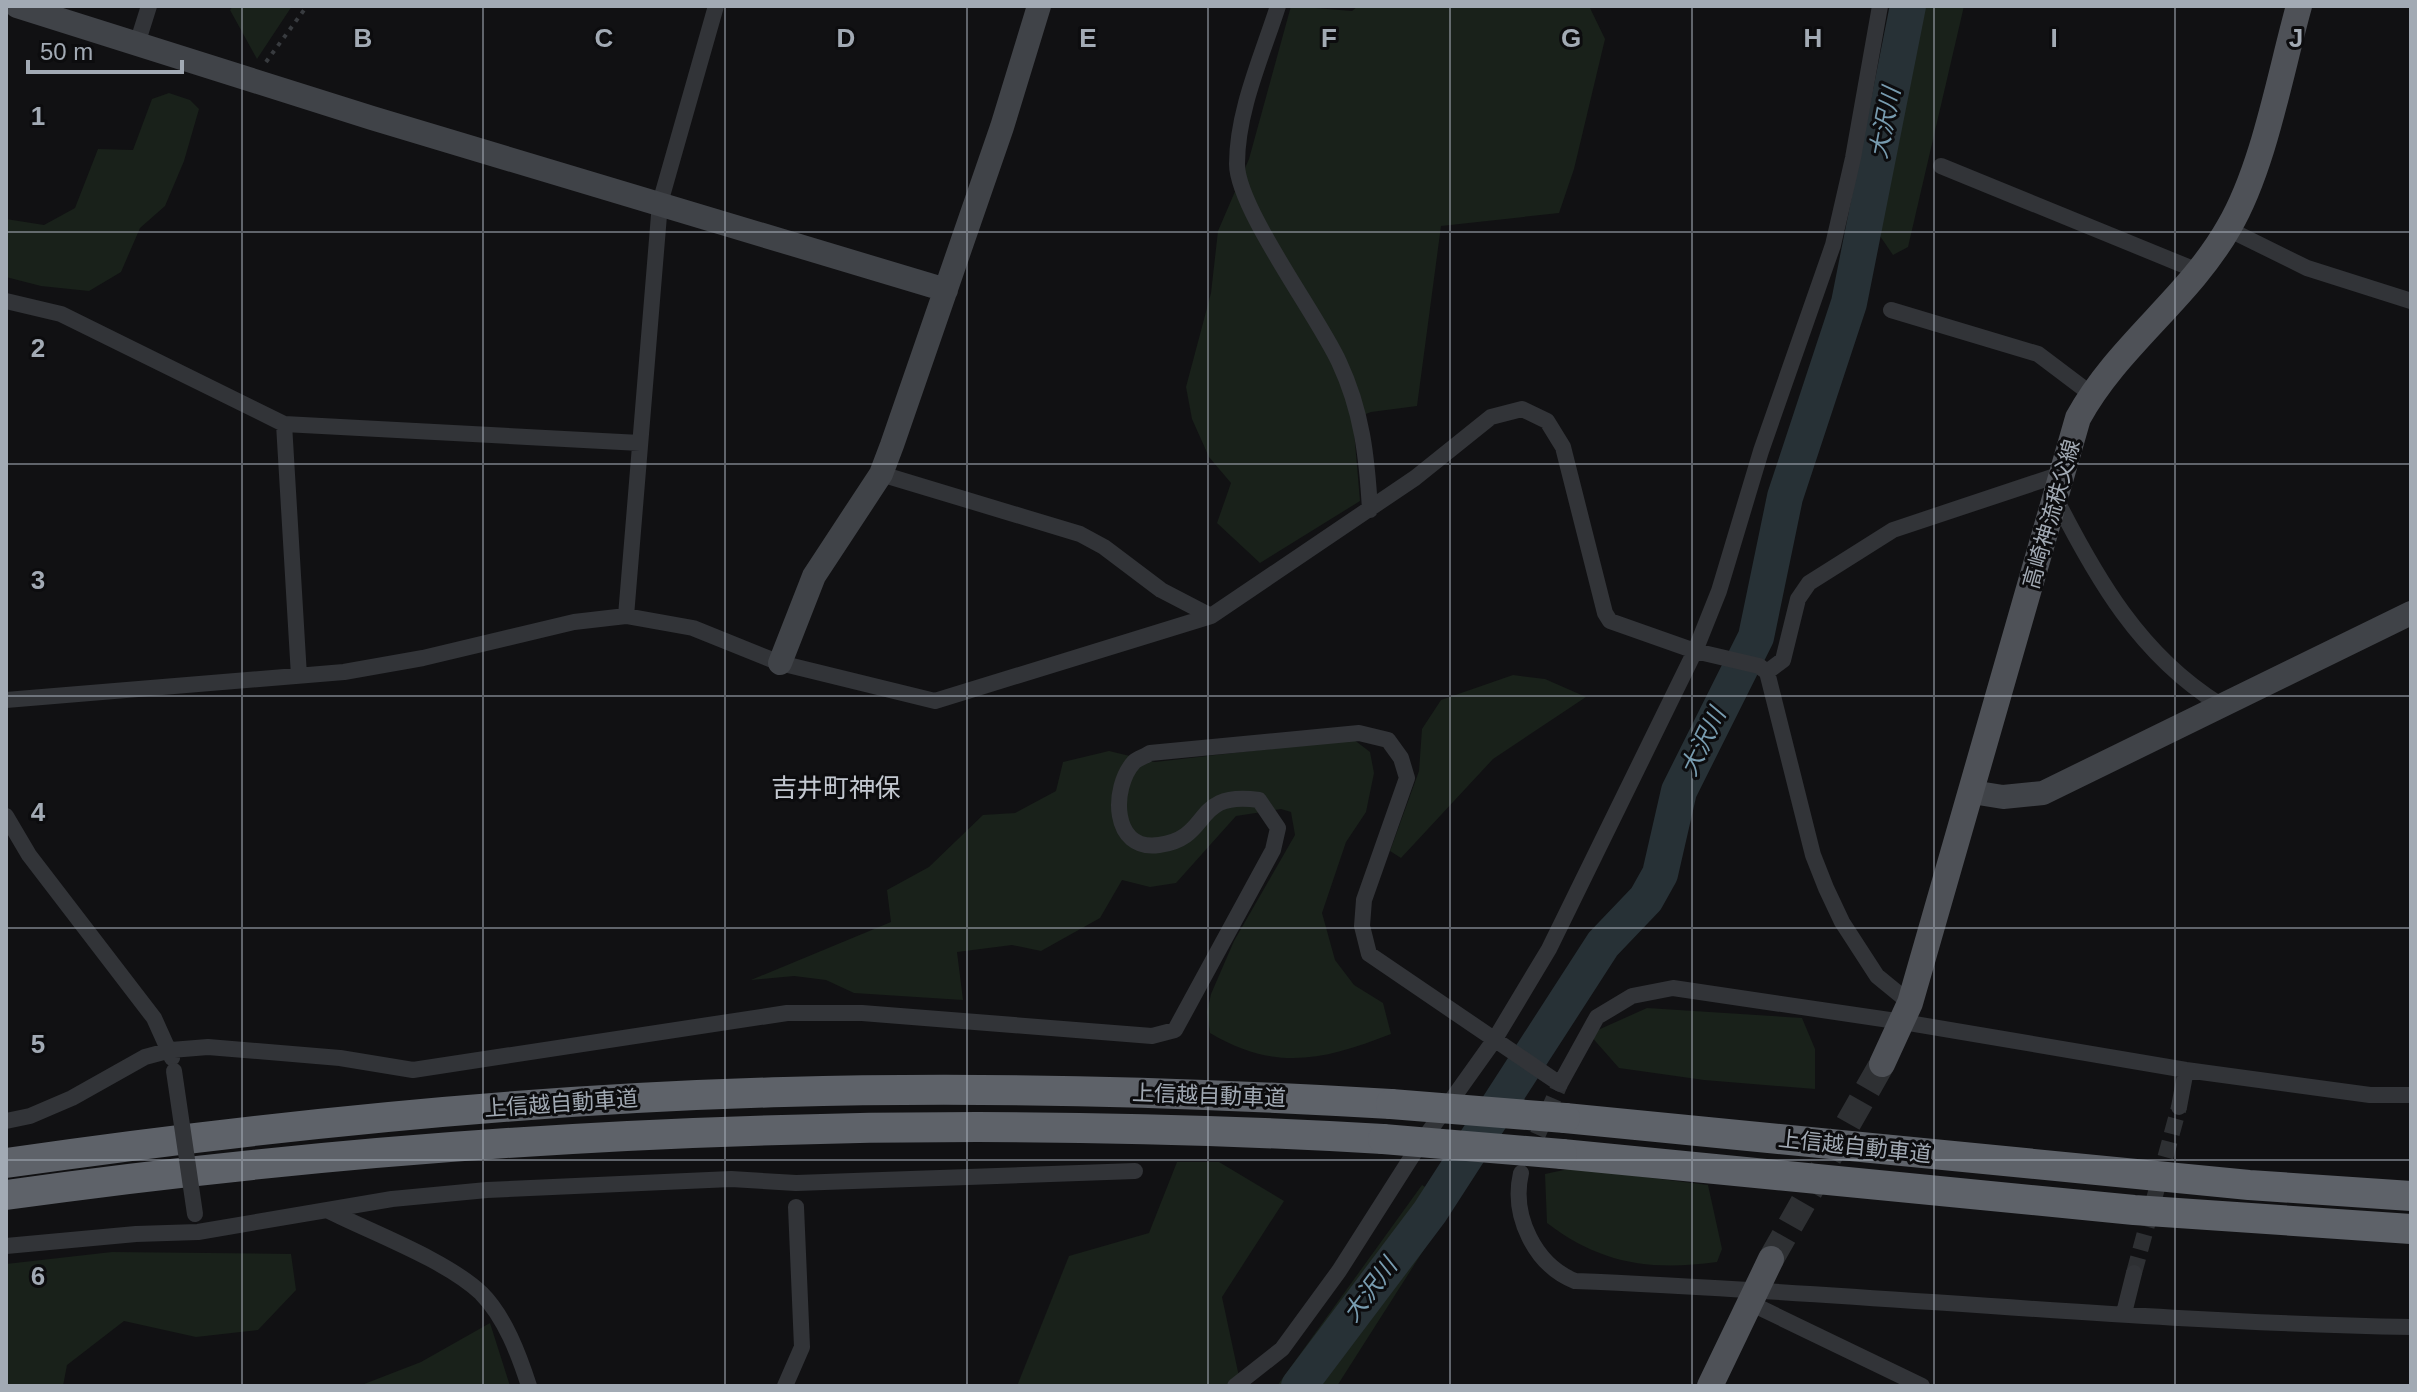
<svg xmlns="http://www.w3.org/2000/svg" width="2417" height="1392" font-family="Arial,'Noto Sans JP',sans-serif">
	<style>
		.green { fill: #19211a }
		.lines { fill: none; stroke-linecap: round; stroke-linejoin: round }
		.river { stroke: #273136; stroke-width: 36 }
		.street-tunnel { stroke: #2e3033; stroke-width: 16; stroke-dasharray: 16 8; stroke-linecap: butt }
		.primary-tunnel { stroke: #2e3033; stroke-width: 26; stroke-dasharray: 26 13; stroke-linecap: butt }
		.path { stroke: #383b3f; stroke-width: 4; stroke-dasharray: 4 6; stroke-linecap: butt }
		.street { stroke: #323438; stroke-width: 16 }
		.secondary { stroke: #404348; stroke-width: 24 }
		.primary { stroke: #4e5157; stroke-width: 26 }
		.highway { stroke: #5e6269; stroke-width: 30 }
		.street-bridge { stroke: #323438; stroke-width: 16 }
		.highway-bridge { stroke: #5e6269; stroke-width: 30 }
		.grid { fill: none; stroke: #a2aab4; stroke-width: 2; stroke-opacity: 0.55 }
		.labels { text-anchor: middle; stroke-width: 6; stroke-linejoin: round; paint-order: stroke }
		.street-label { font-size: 22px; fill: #a2aab4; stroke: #0c0c0e }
		.water-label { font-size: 24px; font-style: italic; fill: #789cb0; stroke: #0c0c0e }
		.quarter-label { font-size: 26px; fill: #c3c8d0; stroke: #0c0c0e }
		.grid-label { font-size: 26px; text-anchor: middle; font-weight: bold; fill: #a2aab4; stroke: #0c0c0e; stroke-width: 6; stroke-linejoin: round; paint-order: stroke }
	</style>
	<rect width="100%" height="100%" fill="#111113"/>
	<!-- green -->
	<path class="green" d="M233,6H292L257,59L230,10Z
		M1291,6L1352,11L1358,6H1589L1605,39L1574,169L1559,213L1441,226L1417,406L1371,412L1353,419L1360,501L1260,563L1217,523L1231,483L1209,457L1192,419L1186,387L1211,293L1218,231L1249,159Z
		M1918,6H1964L1908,247L1893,255L1880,236Z
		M169,93L190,100L199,109L184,161L165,206L140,228L121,272L89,291L41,286L6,277V219L44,225L75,208L98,149L133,150L152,99Z
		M1513,675L1545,679L1586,697L1493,759L1401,858L1390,851L1419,771L1422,729L1441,700Z
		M1353,739L1370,752L1374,773L1366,812L1346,842L1322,913L1335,960L1354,985L1383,1003L1391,1034C1324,1060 1276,1072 1210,1033L1207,1012L1211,994L1234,941L1295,835L1291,812L1281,809L1236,816L1176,883L1150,887L1122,880L1100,918L1041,951L1012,945L957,952L963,1000L854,993L826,980L794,976L751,980L891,922L887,890L929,867L983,815L1015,813L1056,791L1063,762L1109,751L1155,762Z
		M1647,1008L1802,1018L1815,1049V1089L1704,1080L1619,1068L1589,1034Z
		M1177,1162H1219L1284,1201L1222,1297L1241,1386H1017L1069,1256L1149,1233Z
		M1573,1168L1708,1185L1722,1249L1717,1262C1650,1271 1601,1264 1547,1223L1545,1174Z
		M1422,1185L1453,1204L1337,1386H1277Z
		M112,1252L291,1254L296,1290L258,1330L196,1337L124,1321L67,1365L63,1386H6V1264Z
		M490,1323L510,1386H359L421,1362Z"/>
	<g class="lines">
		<!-- river -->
		<path class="river" d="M1299,1386L1430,1212L1603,944L1646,899L1660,874L1679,791L1756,637L1785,497L1849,303L1908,6"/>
		<!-- street-tunnel -->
		<path class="street-tunnel" d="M1528,1157L1560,1084
			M2134,1273L2179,1107"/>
		<!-- primary-tunnel -->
		<path class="primary-tunnel" d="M1771,1259L1882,1064"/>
		<!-- path -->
		<path class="path" d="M266,62L307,6"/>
		<!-- street -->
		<path class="street" d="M1278,6C1262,56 1237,111 1237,164C1237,208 1318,316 1339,362C1362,411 1367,457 1370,510
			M137,44L149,6
			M1941,166L2198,271
			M2228,229L2307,268L2411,301
			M6,301L61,314L284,424L640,443
			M1891,310L2038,354L2091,394
			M284,424L299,676
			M881,474L1080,534L1104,547L1161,590L1211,616
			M2055,497C2096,578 2140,655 2219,704
			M626,616L660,203L716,6
			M1767,672L1783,660L1798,599L1809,583L1893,530L2061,474
			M6,700L344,672L423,658L574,622L626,616L693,628L780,663L935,701L1211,616L1415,478L1491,417L1522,409L1547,421L1563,447L1605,613L1610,621L1695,651L1759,666L1767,672L1813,855L1826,888L1842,922L1877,976L1910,1003
			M6,816L29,855L154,1018L172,1058
			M2179,1107L2186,1070
			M6,1121L30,1116L72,1098L145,1057L171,1050L208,1047L340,1058L413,1070L787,1013H862L1152,1036L1175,1030L1273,850L1278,828L1259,800C1191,790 1213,838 1159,845C1111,852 1111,787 1134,762C1137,759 1146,756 1150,753L1359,733L1388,740L1401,758L1407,778L1364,900L1362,926L1369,954L1560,1084L1597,1017L1632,996L1673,988L1903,1022L2186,1070L2370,1095H2411
			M1521,1173C1511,1216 1535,1265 1575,1281C1854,1292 2132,1322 2411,1327
			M329,1211C373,1233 446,1260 481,1293C505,1317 519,1355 529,1386
			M6,1246L136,1234L198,1232L392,1199L487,1190L731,1179L796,1183L1135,1171
			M1750,1303L1922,1386
			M2124,1313L2134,1273
			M785,1386L802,1347L796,1207
			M1235,1386L1282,1349L1339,1271L1418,1147L1495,1039L1549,949L1695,651L1719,591L1761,451L1833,245L1853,158L1880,6"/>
		<!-- secondary -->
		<path class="secondary" d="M17,6L372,118L946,290
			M780,663L814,576L881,474L892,445L1002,127L1039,6
			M1972,792L2003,797L2043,793L2411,613"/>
		<!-- primary -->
		<path class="primary" d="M1882,1064L1910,1003L2078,418C2117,346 2189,298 2229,227C2264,167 2280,74 2299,6
			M1710,1386L1771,1259"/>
		<!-- highway -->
		<path class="highway" d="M1565,1118L2249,1185L2411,1196
			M1562,1154L2134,1210L2411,1229
			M6,1163C264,1126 524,1099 784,1092C986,1086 1189,1092 1391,1104
			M6,1195C464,1131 922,1112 1383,1139"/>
		<!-- street-bridge -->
		<path class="street-bridge" d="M174,1071L195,1214"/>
		<!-- highway-bridge -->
		<path class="highway-bridge" d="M1391,1104L1565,1118
			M1383,1139L1562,1154"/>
	</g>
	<!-- grid -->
	<path class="grid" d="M242,6V1386M483,6V1386M725,6V1386M967,6V1386M1208,6V1386M1450,6V1386M1692,6V1386M1934,6V1386M2175,6V1386M6,232H2411M6,464H2411M6,696H2411M6,928H2411M6,1160H2411"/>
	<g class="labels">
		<!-- street labels -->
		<g class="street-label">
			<text transform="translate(2051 514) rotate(-74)" y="8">高崎神流秩父線</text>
			<text transform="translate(1209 1095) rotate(2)" y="8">上信越自動車道</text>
			<text transform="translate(561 1103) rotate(-4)" y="8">上信越自動車道</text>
			<text transform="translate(1855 1146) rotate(6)" y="8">上信越自動車道</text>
		</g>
		<!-- water labels -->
		<g class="water-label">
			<text transform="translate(1885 123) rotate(-79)" y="8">大沢川</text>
			<text transform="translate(1703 742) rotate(-64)" y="8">大沢川</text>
			<text transform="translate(1370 1290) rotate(-53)" y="8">大沢川</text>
		</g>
		<!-- quarter labels -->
		<g class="quarter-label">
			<text x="836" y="797">吉井町神保</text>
		</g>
	</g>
	<g class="grid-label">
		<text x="363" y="47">B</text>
		<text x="604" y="47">C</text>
		<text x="846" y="47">D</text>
		<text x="1088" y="47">E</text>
		<text x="1329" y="47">F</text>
		<text x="1571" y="47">G</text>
		<text x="1813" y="47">H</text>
		<text x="2054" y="47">I</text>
		<text x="2296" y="47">J</text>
		<text x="38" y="125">1</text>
		<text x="38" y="357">2</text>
		<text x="38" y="589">3</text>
		<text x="38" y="821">4</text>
		<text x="38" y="1053">5</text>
		<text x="38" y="1285">6</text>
	</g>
	<!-- border -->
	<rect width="2417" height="1392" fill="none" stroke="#a2aab4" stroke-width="16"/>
	<!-- scale -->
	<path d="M28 60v12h154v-12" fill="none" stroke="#a2aab4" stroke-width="4"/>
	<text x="40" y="60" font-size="24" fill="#a2aab4" stroke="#0c0c0e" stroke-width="6" paint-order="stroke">50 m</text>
</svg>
